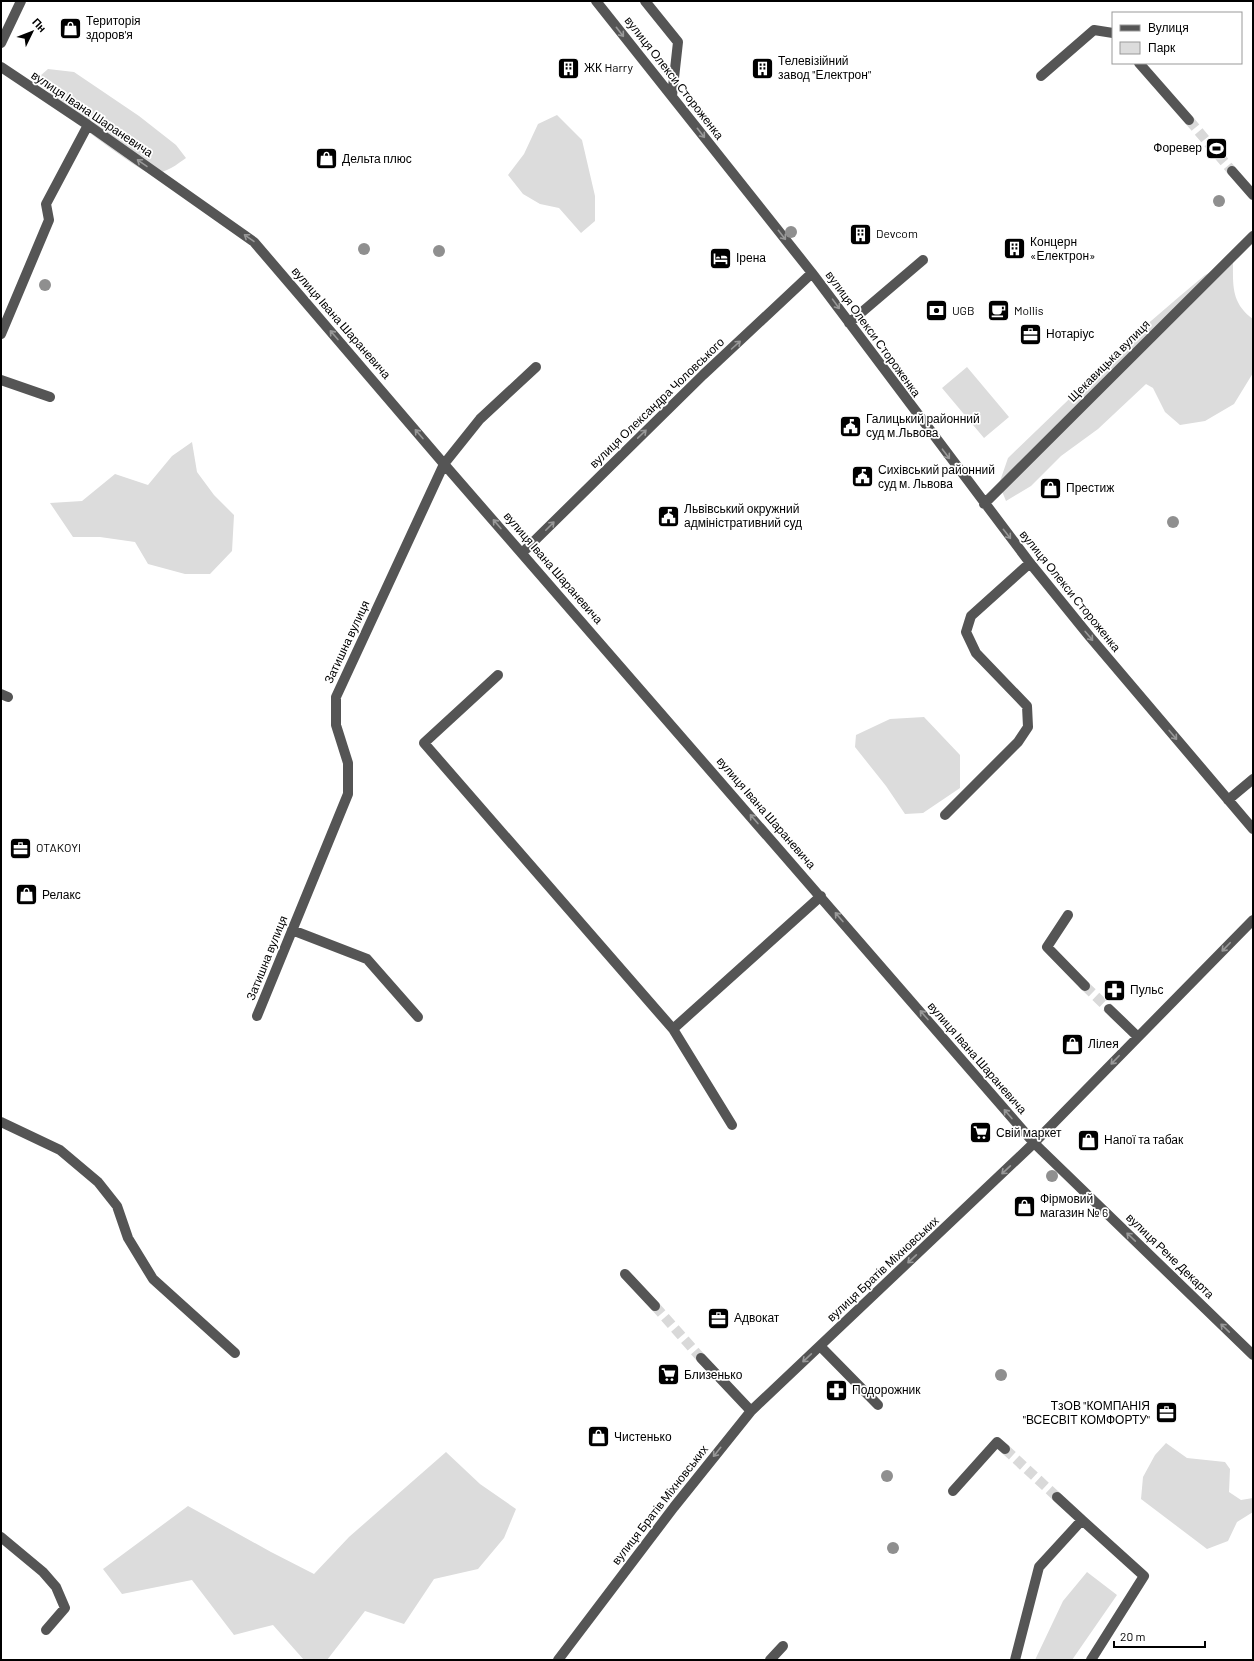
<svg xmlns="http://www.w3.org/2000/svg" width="1254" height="1661" font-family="Barlow,sans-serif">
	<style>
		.green { fill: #dcdcdc }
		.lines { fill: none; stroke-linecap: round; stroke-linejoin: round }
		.minor-tunnel { stroke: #d9d9d9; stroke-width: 10; stroke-dasharray: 10 5; stroke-linecap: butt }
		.minor { stroke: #555; stroke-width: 10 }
		.tree { fill: #8f8f8f }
		.oneway { stroke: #999 }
		.labels { text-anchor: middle; stroke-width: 3.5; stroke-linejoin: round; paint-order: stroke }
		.poi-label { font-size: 12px; fill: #000; stroke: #fff; text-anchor: start }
		.street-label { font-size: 12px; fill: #000; stroke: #fff }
	</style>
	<rect width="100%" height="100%" fill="#fff"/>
	<!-- green -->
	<path class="green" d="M48,69L74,72L139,116L176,145L186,158C176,165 164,175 150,173C141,172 71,120 63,111C53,101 47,89 40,76Z
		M557,115L582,140L595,196V221L581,233L559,208L540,204L523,194L508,175L524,154L538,124Z
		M1233,261C1233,285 1231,303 1253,319V373L1234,404L1205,421L1180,425L1165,412L1153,388L1146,384L1098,429L1061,456L1031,486L1006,501L999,484L1008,458L1144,327L1180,296L1205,275Z
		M967,367L1009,417L984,438L942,388Z
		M192,442L197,472L214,495L234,515L232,551L210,574H185L148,564L135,542L100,537H73L50,503L82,501L115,474L148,485L172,456Z
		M924,717L960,755V788L923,813L905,814L886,786L855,747L856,735L890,719Z
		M1166,1443L1187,1458L1225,1462L1230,1469L1229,1492L1241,1500L1253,1498V1512L1237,1522L1228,1541L1207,1549L1141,1499L1143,1477L1155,1455Z
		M446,1452L480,1484L516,1509L504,1538L478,1569L434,1579L404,1624L365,1611L327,1660H304L273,1625L234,1635L192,1580L122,1594L103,1569L188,1506L271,1552L314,1574L349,1537Z
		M1087,1572L1117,1595L1072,1660H1035L1063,1601Z"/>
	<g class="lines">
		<!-- minor-tunnel -->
		<path class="minor-tunnel" d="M1189,120L1232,171
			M1085,986L1109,1009
			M655,1306L701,1358
			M1005,1449L1057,1497"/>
		<!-- minor -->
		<path class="minor" d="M596,1L812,273L1030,563L1090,637L1253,829
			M645,1L678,42L672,96
			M1,43L21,1
			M1139,63L1189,120
			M1,67L88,125L254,242L444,464L1034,1143L1253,1355
			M1041,76L1094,30L1113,33
			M1232,171L1253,195
			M849,323L923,260
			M1,334L49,220L46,204L88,125
			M1,380L50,397
			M984,504L1253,236
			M522,553L703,375L812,273
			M498,675L424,743L673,1029L821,896
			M1,694L8,697
			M1228,800L1253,779
			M945,815L1018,742L1028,727L1027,706L976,653L966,632L971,616L1030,563
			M1068,915L1047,947L1085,986
			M292,930L367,959L418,1017
			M1109,1009L1138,1037
			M257,1016L348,794V763L336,725V697L444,464L480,419L536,367
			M673,1029L732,1125
			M1,1122L60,1150L98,1182L117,1206L128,1238L153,1279L235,1353
			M625,1274L655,1306
			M820,1346L878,1405
			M701,1358L751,1411
			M953,1491L997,1442L1005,1449
			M1057,1497L1082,1520
			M1,1537L43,1572L56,1587L65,1608L46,1630
			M558,1660L674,1507L751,1411L1034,1143L1253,920
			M770,1660L783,1646
			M1015,1660L1039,1567L1082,1520L1144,1576L1091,1660"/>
	</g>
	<!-- trees -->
	<g class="tree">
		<circle cx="1219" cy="201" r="6"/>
		<circle cx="791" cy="232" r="6"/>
		<circle cx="364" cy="249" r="6"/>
		<circle cx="439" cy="251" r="6"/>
		<circle cx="45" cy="285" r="6"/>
		<circle cx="1173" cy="522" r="6"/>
		<circle cx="1052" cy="1176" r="6"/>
		<circle cx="1001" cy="1375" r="6"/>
		<circle cx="887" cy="1476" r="6"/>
		<circle cx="893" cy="1548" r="6"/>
	</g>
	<!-- one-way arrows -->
	<defs><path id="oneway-shaft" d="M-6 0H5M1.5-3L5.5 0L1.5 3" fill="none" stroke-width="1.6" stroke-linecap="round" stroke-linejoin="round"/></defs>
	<g class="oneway">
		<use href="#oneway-shaft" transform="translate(620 32) rotate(52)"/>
		<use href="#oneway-shaft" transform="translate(701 133) rotate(52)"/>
		<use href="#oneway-shaft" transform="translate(142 163) rotate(-145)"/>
		<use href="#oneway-shaft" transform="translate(782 235) rotate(52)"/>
		<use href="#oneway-shaft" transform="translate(249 238) rotate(-145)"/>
		<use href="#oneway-shaft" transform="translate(836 304) rotate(54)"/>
		<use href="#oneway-shaft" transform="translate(334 335) rotate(-131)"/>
		<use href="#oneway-shaft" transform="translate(736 345) rotate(-42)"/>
		<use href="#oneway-shaft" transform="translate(419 434) rotate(-131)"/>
		<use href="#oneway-shaft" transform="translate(642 434) rotate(-44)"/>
		<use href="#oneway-shaft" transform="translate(946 454) rotate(53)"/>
		<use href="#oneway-shaft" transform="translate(497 524) rotate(-131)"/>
		<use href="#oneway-shaft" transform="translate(550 526) rotate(-45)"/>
		<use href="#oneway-shaft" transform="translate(1007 534) rotate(52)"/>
		<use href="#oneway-shaft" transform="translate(1089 636) rotate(50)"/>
		<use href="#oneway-shaft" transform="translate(1173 735) rotate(50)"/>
		<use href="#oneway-shaft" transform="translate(754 819) rotate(-131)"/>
		<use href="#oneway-shaft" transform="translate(839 917) rotate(-131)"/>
		<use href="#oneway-shaft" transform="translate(1226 947) rotate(134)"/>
		<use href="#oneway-shaft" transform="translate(924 1015) rotate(-131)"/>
		<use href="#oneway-shaft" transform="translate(1115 1060) rotate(134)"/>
		<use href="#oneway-shaft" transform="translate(1008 1114) rotate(-131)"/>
		<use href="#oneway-shaft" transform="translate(1006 1170) rotate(137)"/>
		<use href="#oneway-shaft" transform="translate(1131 1237) rotate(-136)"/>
		<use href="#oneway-shaft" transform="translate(912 1259) rotate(137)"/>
		<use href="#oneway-shaft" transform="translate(1225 1328) rotate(-136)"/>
		<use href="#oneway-shaft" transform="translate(807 1358) rotate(137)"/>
		<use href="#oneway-shaft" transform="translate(717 1452) rotate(129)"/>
	</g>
	<!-- icons -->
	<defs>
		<symbol id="shop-square" viewBox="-11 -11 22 22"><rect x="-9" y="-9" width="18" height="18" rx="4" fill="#000" stroke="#fff"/><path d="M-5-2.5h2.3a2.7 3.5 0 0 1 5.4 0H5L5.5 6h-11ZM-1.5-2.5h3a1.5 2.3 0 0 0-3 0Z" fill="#fff"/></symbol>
		<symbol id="building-square" viewBox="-11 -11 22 22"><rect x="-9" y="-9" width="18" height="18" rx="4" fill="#000" stroke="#fff"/><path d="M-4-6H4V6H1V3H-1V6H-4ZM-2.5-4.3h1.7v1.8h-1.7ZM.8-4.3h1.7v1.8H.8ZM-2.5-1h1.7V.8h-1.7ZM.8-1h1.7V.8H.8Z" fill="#fff"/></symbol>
		<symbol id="stadium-square" viewBox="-11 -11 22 22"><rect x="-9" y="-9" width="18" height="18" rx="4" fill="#000" stroke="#fff"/><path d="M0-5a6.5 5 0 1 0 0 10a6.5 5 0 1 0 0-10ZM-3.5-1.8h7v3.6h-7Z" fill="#fff"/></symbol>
		<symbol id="hotel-square" viewBox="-11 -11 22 22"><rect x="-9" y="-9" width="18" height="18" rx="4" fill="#000" stroke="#fff"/><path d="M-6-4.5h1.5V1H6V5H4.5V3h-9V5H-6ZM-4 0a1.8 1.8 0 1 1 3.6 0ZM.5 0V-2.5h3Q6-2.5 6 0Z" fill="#fff"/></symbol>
		<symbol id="bank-square" viewBox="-11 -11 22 22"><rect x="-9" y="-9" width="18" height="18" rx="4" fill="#000" stroke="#fff"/><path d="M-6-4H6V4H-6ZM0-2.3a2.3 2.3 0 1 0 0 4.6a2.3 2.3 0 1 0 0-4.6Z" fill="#fff"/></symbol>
		<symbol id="cafe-square" viewBox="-11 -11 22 22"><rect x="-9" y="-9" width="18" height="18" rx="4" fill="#000" stroke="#fff"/><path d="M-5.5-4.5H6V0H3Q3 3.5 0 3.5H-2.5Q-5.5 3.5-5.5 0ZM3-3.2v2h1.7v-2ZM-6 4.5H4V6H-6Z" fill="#fff"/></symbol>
		<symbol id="office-square" viewBox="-11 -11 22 22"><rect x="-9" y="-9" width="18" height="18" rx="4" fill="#000" stroke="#fff"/><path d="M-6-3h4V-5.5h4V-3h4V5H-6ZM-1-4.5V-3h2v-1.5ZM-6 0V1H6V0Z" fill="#fff"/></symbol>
		<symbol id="civic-square" viewBox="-11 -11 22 22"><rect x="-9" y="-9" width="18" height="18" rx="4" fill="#000" stroke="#fff"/><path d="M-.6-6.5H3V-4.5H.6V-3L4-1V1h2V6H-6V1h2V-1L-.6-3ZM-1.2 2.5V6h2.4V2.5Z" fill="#fff"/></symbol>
		<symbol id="pharmacy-square" viewBox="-11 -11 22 22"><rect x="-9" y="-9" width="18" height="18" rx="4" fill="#000" stroke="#fff"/><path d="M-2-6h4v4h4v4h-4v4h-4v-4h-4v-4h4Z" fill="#fff"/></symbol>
		<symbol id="supermarket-square" viewBox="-11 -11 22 22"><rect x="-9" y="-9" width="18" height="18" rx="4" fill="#000" stroke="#fff"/><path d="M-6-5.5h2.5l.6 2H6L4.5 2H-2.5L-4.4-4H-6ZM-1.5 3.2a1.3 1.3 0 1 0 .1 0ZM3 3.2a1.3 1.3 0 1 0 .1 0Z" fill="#fff"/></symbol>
	</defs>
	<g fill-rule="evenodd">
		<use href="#shop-square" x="58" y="16" width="25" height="25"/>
		<use href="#building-square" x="556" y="56" width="25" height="25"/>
		<use href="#building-square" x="750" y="56" width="25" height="25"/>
		<use href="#stadium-square" x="1204" y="136" width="25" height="25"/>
		<use href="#shop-square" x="314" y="146" width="25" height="25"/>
		<use href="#building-square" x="848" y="222" width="25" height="25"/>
		<use href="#building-square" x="1002" y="236" width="25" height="25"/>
		<use href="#hotel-square" x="708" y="246" width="25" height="25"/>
		<use href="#bank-square" x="924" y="298" width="25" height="25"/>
		<use href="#cafe-square" x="986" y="298" width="25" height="25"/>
		<use href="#office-square" x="1018" y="322" width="25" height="25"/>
		<use href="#civic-square" x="838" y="414" width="25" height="25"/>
		<use href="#civic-square" x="850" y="464" width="25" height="25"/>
		<use href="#shop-square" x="1038" y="476" width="25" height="25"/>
		<use href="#civic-square" x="656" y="504" width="25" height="25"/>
		<use href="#office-square" x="8" y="836" width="25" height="25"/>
		<use href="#shop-square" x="14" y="882" width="25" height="25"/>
		<use href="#pharmacy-square" x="1102" y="978" width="25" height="25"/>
		<use href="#shop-square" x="1060" y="1032" width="25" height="25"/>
		<use href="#supermarket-square" x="968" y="1120" width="25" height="25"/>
		<use href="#shop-square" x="1076" y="1128" width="25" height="25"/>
		<use href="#shop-square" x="1012" y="1194" width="25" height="25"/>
		<use href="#office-square" x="706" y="1306" width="25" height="25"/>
		<use href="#supermarket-square" x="656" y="1362" width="25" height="25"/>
		<use href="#pharmacy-square" x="824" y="1378" width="25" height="25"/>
		<use href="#office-square" x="1154" y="1400" width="25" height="25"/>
		<use href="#shop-square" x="586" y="1424" width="25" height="25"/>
	</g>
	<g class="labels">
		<!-- poi labels -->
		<g class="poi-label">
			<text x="86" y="25">Територія<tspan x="86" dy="14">здоров'я</tspan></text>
			<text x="778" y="65">Телевізійний<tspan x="778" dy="14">завод "Електрон"</tspan></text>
			<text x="584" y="72">ЖК Harry</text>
			<text x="1202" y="152" text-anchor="end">Форевер</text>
			<text x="342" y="163">Дельта плюс</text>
			<text x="876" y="238">Devcom</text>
			<text x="1030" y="246">Концерн<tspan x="1030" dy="14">«Електрон»</tspan></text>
			<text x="736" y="262">Ірена</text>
			<text x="952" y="315">UGB</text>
			<text x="1014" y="315">Mollis</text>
			<text x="1046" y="338">Нотаріус</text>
			<text x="866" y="423">Галицький районний<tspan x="866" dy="14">суд м.Львова</tspan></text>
			<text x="878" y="474">Сихівський районний<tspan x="878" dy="14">суд м. Львова</tspan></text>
			<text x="1066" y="492">Престиж</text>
			<text x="684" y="513">Львівський окружний<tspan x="684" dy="14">адміністративний суд</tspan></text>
			<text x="36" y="852">OTAKOYI</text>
			<text x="42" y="899">Релакс</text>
			<text x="1130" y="994">Пульс</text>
			<text x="1088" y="1048">Лілея</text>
			<text x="996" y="1137">Свій маркет</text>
			<text x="1104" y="1144">Напої та табак</text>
			<text x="1040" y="1203">Фірмовий<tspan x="1040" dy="14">магазин № 6</tspan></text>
			<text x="734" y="1322">Адвокат</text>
			<text x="684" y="1379">Близенько</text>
			<text x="852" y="1394">Подорожник</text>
			<text x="1150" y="1410" text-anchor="end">ТзОВ "КОМПАНІЯ<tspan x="1150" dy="14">"ВСЕСВІТ КОМФОРТУ"</tspan></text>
			<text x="614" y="1441">Чистенько</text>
		</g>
		<!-- street labels -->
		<g class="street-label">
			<text transform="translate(674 78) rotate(52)" y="4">вулиця Олекси Стороженка</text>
			<text transform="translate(92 114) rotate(34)" y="4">вулиця Івана Шараневича</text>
			<text transform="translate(341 323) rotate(49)" y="4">вулиця Івана Шараневича</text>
			<text transform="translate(873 334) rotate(54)" y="4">вулиця Олекси Стороженка</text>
			<text transform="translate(1109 361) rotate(-45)" y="4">Щекавицька вулиця</text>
			<text transform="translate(657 403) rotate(-44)" y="4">вулиця Олександра Чоловського</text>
			<text transform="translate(553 568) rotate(49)" y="4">вулиця Івана Шараневича</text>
			<text transform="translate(1070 591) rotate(51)" y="4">вулиця Олекси Стороженка</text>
			<text transform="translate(347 642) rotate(-65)" y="4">Затишна вулиця</text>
			<text transform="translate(766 813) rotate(49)" y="4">вулиця Івана Шараневича</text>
			<text transform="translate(267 958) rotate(-68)" y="4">Затишна вулиця</text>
			<text transform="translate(977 1058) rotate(49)" y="4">вулиця Івана Шараневича</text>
			<text transform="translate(1170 1256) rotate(44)" y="4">вулиця Рене Декарта</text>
			<text transform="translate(883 1269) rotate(-43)" y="4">вулиця Братів Міхновських</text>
			<text transform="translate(660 1505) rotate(-52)" y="4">вулиця Братів Міхновських</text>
		</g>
	</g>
	<!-- border -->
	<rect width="1254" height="1661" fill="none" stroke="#000000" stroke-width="4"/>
	<!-- legend -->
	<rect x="1112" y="12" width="130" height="52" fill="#ffffff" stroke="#999999"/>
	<rect x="1120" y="25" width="20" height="6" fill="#555555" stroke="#999999"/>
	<text x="1148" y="32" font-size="12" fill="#000000">Вулиця</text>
	<rect x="1120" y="42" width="20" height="12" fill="#dcdcdc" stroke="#999999"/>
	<text x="1148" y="52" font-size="12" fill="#000000">Парк</text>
	<!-- north arrow -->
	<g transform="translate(32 32) rotate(47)" stroke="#ffffff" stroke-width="3" paint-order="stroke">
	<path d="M0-3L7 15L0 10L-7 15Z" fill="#000000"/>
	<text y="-6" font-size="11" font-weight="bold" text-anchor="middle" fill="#000000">Пн</text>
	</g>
	<!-- scale -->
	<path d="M1114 1641v6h91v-6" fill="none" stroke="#000000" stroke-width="2"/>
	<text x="1120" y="1641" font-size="12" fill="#000000" stroke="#ffffff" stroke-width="3" paint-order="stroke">20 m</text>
</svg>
